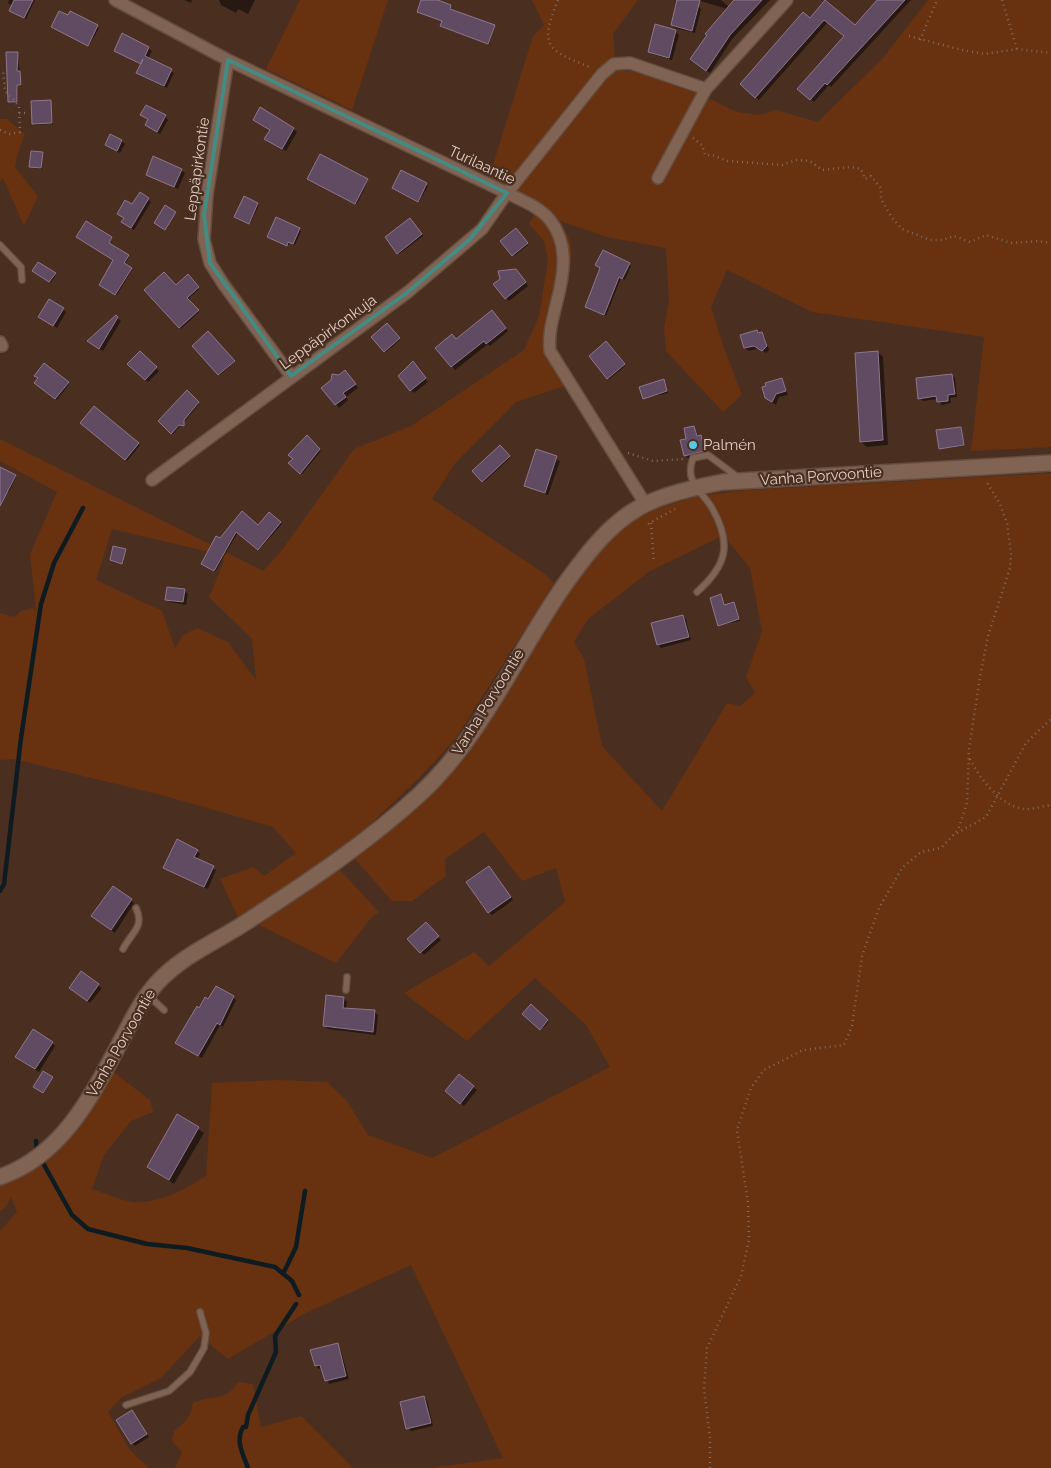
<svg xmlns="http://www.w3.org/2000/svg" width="1051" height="1468" font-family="Raleway,sans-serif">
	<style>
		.green { fill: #68310f; fill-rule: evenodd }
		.shadow { fill: #0007 }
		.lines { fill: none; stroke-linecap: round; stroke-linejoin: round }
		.stream { stroke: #0e1c22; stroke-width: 4.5 }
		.building { fill: #614b62; stroke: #8e768e }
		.service-casing { stroke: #644e41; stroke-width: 8 }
		.minor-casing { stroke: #644e41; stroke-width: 14 }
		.tertiary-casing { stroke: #644e41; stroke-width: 18 }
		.path { stroke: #816a5e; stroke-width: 2.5; stroke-dasharray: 1 4; stroke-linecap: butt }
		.service { stroke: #816354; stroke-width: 5.5 }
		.minor { stroke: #816354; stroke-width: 11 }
		.tertiary { stroke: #816354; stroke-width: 15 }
		.marked { fill: none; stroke: #438c84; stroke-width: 4; stroke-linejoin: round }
		.poi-dot { fill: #59c8e4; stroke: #4a2f21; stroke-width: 2 }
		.labels { text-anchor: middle; stroke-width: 4.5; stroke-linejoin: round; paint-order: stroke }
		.street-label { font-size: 15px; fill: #dfcec5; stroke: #4a2f21 }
		.poi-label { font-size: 15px; fill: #dfcec5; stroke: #4a2f21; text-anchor: start }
	</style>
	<rect width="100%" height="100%" fill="#4a2f21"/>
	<!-- green -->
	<path class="green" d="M300,0H388L352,110L266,69Z
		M532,0H638L613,34L616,71H634L704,96L737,112L759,115L776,110L818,122L882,59L928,0H1051V447L971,451L984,337L812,312L727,270L711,307L723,345L742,395L723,412L666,351L664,329L669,301L666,248L607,237L560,221C563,228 568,235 570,242C576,261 560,320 549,336L570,384L516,402L456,462L432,499L545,574L554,583L457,737L420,777L359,835L318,866L238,917L220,879L253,867L264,876L296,853L273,827L165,796L14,759L0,760V613L14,617L21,611L33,608L36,611L30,554L57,492L0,461V439L263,571L282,550L354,449L411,426L524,350L539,316L548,260L544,241L529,224L537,210L487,184L533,36L544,25ZM112,529L205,551L224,561L209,597L252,639L256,680L228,642L197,628L183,635L175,648L162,611L96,580Z
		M0,119H7L25,134L17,155L15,167L38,196L24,226L3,178L0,181Z
		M1051,473V1468H430L503,1458L411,1265L306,1313L228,1359L200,1336L161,1378L121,1398L108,1412L130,1450L149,1468H0V1231L17,1212L11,1197L6,1207L0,1211V1184L24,1177L65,1142L95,1101L112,1071L150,1100L153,1112L131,1121L104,1155L92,1189C105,1193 119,1200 133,1202C159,1204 185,1189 206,1176L212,1083L278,1080L327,1082L347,1101L368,1135L432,1158L610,1067L586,1025L535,978L467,1041L404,993L474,952L489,966L565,902L556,868L522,881L484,832L445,859L446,876L412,901H392L355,859C396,826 438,793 469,749C493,716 513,681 534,646C560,602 591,543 638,518C657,507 678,502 698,496L710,511L720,537L650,571L588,619L574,642L584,659L602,746L662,811L727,703L740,706L755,693L746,677L762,631L750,568L729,542L715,508L707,495L747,490Z
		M339,869L379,912L371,918L336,963L259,925Z
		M238,1382L253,1384L261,1427L301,1416L353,1468H175L182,1452L172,1441L174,1431C185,1422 191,1417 193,1403C213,1394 225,1403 238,1382Z"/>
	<!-- shadow -->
	<path class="shadow" d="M9,0H35L26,19L11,12L12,6L8,3Z
		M184,0H192L191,3Z
		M219,0H255L248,14L238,9L236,13L221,5Z
		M422,0H434L451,6V10L494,26L489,44L442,27L443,21Z
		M697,0H721L729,7L736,0H770L733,38L710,73L695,62L708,36L706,34L727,9Z
		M880,0H911L831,87L829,85L814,102L799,89L845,36L828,22L759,100L741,84L810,20L825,2L855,27Z
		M698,6L701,9L695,33L675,28L672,25Z
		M70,13L99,28L89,46L53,27L68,17Z
		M656,26L676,32L679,35L672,60L652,54L649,51Z
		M148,48L152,51L148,59L174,73L167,88L141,76L138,72L142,65L115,50Z
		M17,54L22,86H18V103H11Z
		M50,101L53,124L35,125L34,124Z
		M142,115L165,116L168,120L160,134L146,125L149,120Z
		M255,120L294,129L297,132L286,151L266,139L271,130Z
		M122,141L125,144L120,153L106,144Z
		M42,153V169L32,168L31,167Z
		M181,170L185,173L178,189L147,174Z
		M402,172L428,186L419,202L395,189Z
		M310,180H367L368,181L357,204Z
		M244,198L259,205L250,224L237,218Z
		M148,199L151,202L134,230L126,225L125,219L119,214Z
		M175,213L166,230L156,224Z
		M276,219L301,231L295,245L290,242L288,246L270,238Z
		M410,220L423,236L399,254L386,238Z
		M516,230L528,245L514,256L502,242Z
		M77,237L112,238L109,244L129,257L124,265L132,270L117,295L101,286L115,260Z
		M629,264L631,266L625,280L621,278L606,316L588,309L586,307Z
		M35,272L55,274L56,275L51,282Z
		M519,274L528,286L509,301L506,298Z
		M188,276L199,289L187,300L199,312L181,329L146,290L176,286Z
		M63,309L66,312L57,328L39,316Z
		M495,315L508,331L490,346L488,344L455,370L437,348L456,340Z
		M116,317L121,321L103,351L92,344Z
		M387,325L400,340L386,352L373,337Z
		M757,331L765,337L769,350L766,353L759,348L749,351L745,348L742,336Z
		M208,333L235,362L220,375L194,346Z
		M606,343L625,366L609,379L591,356Z
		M878,352L883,357L888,445L867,447L861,442Z
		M140,353L159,371L148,382L129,364Z
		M412,362L428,382L414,393L411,390L404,369Z
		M44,365L69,384L57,400L36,383Z
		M348,374L358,388L346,397L348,400L339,408L336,404L339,376Z
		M952,375L955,378L957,397L950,398L951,403L942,405L938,399L923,401L919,398Z
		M782,379L788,395L779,397L776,405L766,398L768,387Z
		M665,382L668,393L644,398Z
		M187,392L199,404L184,422V427L180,426L173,434L159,420Z
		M94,408L140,445L127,461L82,423Z
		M694,427L699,437L704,439L708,454L689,459L686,456L688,439Z
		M961,428L964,446L941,449L940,448Z
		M307,437L321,451L302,474L290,463Z
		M500,447L510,458L484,482L474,471Z
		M537,451L560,461L548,495L525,485Z
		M0,474L16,477L9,492L0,487Z
		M242,513L258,527L269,513L282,524L259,550L238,532L215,572L204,565L220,539Z
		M125,550L123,564L111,560Z
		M184,590L188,594L186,605L170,602L167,599Z
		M721,596L725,606L735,605L740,621L719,625Z
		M683,616L686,619L691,640L661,648L658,645Z
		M197,851L200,854L197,860L216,870L208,889L165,868Z
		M492,871L513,900L492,915L489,912Z
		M131,900L134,903L115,933L96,919Z
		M426,924L441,940L424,955L409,939Z
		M98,985L102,988L90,1003L73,991Z
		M233,997L236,1000L223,1027L220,1025L202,1058L179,1045L199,1009L209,1001Z
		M344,998L347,1002L346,1009L375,1012L378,1015L376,1035L328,1029L324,1026Z
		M531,1006L549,1022L541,1030L524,1014Z
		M52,1043L55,1046L39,1072L20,1060Z
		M460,1076L477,1090L464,1106L450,1094Z
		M52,1078L44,1093L36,1088Z
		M178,1116L204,1133L174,1184L149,1167Z
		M337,1345L340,1348L349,1379L329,1384L323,1368L319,1369L316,1366Z
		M424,1397L427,1400L433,1426L411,1431L408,1428Z
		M132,1412L149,1437L135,1446L132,1443Z"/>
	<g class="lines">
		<!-- stream -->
		<path class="stream" d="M0,891L4,884L21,738L41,604L54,563L83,508
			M36,1141L37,1151
			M43,1163L72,1215L88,1229L147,1244L187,1248L275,1267L292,1281L299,1295
			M284,1272L296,1247L305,1191
			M248,1468C243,1454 235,1441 243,1427H246L248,1415L276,1352L275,1336L296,1304"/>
	</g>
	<!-- building -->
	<path class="building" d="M14,0H33L24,18L9,11Z
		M421,0H438L451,5L450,9L495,25L488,44L440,26L442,21L417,12Z
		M677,0H700L692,31L671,25Z
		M734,0H762L730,35L706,71L690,59L707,35L705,34Z
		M825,0L855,25L877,0H905L827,85L825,83L810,100L797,89L844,36L824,20L755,98L740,84L803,12L810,18Z
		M59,11L68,15L70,11L98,25L88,46L51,27Z
		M655,24L676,30L669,58L648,52Z
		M122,33L149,47L145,56L172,69L164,86L136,73L143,59L141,64L114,51Z
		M6,52H18L17,71H20L21,85H17V102H8Z
		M51,100L52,123L32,124L31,101Z
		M146,105L166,115L157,132L145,125L148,119L140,115Z
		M260,107L294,128L282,149L264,139L270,130L253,120Z
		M110,134L122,140L117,151L105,145Z
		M31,151L43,152L41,168L29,167Z
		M320,154L368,179L355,204L307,179Z
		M153,156L182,169L174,187L146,175Z
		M401,170L427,183L418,202L392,188Z
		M140,192L149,198L131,228L121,222L124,218L117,214L125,200L132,204Z
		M244,196L258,203L249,224L234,217Z
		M165,205L176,212L165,230L154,223Z
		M276,217L300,228L293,244L288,242L287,246L267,237Z
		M410,218L422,234L397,254L385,237Z
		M86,221L112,237L109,243L129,255L124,263L132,268L115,295L99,285L113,260L76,237Z
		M516,228L528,243L512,256L500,241Z
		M603,250L630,263L622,279L619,277L604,315L585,307L600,268L595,265Z
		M38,262L56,273L49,282L32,271Z
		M516,269L526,282L505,299L493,284L500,279L498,271Z
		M164,272L176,285L188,274L199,287L187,298L199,310L179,328L144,290Z
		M49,299L64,308L53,326L38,317Z
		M492,310L506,328L486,344L484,341L451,367L435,348L452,334L456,339Z
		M116,315L118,317L99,349L87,341Z
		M387,323L400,338L384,352L371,337Z
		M757,330L758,333L762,332L767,346L762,351L754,346L744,348L740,335Z
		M208,331L235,361L218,375L192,346Z
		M606,341L625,364L607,379L589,356Z
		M140,351L157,367L145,380L127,364Z
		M878,351L883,440L860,442L855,353Z
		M413,361L426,378L410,391L398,376Z
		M44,363L69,382L55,399L34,383L38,378L34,376Z
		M345,370L356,384L343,393L346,397L335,405L321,388L331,380L332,374L339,375Z
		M952,374L955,394L948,395V401L937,402L936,396L918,399L916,378Z
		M782,378L786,391L776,394L772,402L765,398L762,387L766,386L765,383Z
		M664,379L667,391L643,399L639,387Z
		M187,390L199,402L184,420V426L179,425L171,434L158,421Z
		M94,406L139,443L125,460L80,423Z
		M694,426L697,436L701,435L705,451L684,456L680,440L686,439L684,428Z
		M961,427L964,445L939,449L936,430Z
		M307,435L320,449L300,474L288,463L293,459L288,455Z
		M500,445L510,456L482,482L472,471Z
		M536,449L557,456L545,493L524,486Z
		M0,467L16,475L0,506Z
		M242,511L258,525L269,512L281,522L258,550L236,532L214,571L201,564L216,536L220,538Z
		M113,546L126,549L122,564L110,560Z
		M167,587L185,589L183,602L165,600Z
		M721,594L724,605L734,602L739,619L718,626L710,598Z
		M683,615L689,637L657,645L651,623Z
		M177,839L198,850L194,857L214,866L204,887L163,868Z
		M489,866L511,897L488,913L466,882Z
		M113,886L132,899L111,930L91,916Z
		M426,922L439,936L420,953L407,939Z
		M81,971L99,984L87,1001L69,988Z
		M216,986L234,996L220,1025L217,1023L198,1056L175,1043L197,1006L199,1008L205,997L208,999Z
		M326,995L344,997L343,1008L375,1010L373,1032L323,1026Z
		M531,1004L548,1020L540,1030L522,1014Z
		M33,1029L53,1042L35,1069L15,1057Z
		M43,1071L53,1077L43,1093L33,1087Z
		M459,1074L474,1086L460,1104L445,1091Z
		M177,1114L199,1127L169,1180L147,1167Z
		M338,1343L346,1376L325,1381L320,1365L315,1366L310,1350Z
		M424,1396L431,1423L406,1429L400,1402Z
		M132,1410L147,1434L131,1444L116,1420Z"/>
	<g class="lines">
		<defs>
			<path id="service" d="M0,245L21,267L22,280
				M697,592C726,566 733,545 712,508C701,490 684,482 693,458L708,455L739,478
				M123,949C131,933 145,927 136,908
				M346,990L347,977
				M149,996L164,1010
				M126,1405L169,1391L190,1372L204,1348L206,1333L200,1312"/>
			<path id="minor" d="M115,0L228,60L507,193C521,200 540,207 550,220C569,244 564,274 557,301C553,318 548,333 550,351L646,505
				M228,60L207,195L204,239L210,263L224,285L291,376
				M658,178L706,89L787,0
				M0,342L2,346
				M152,480L408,292L482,229L507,193L602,74L614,64L630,63L706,89"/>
			<path id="tertiary" d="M0,1177C64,1155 93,1093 123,1037C133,1018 142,1000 156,984C181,956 214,943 245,923C306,883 367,843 420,794C486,733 520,644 573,573C590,550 610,525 635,510C658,495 696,487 723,482L1051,463"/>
		</defs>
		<!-- service casing -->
		<use href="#service" class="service-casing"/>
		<!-- minor casing -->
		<use href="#minor" class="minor-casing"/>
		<!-- tertiary casing -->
		<use href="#tertiary" class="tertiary-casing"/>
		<!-- path -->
		<path class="path" d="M558,0C538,48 548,50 592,68
			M1002,0L1017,49
			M909,36L962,50L985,54L1017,49L1051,53
			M920,40L937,0
			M19,113H26
			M0,130L10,134L20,132L19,106L5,91L3,69
			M693,138L702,145L705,155H712L728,161L782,165L796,160L810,161L822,170L851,167L861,169L865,179L871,176L881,188V199L892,218L902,229L930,240H943L954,236L970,242L986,235L1011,243L1038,241L1051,243
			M628,453L653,461L684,459
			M651,523L654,563
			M648,524L675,509
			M970,759C980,779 1000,805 1023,809C1031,810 1043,806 1051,805
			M957,833L986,817L1026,743L1051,719
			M710,1468V1438L704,1389L707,1348L741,1276L749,1240L748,1203L737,1130L751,1088L764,1070L803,1050L844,1045L852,1026L862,956L879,908L902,868L921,852L941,848L958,830L967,803L969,749L980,677L988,636L1010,568L1011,554L1007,523L999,502L986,481"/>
		<!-- service -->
		<use href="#service" class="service"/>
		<!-- minor -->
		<use href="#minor" class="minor"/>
		<!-- tertiary -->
		<use href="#tertiary" class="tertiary"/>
	</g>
	<!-- marked area -->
	<path class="marked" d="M228,60L507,193L470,239L408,292L291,376L210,263L204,215Z"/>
	<!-- markers -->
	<circle class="poi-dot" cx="693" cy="445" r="5"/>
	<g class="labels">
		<!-- street labels -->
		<g class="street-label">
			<text transform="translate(482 165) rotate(25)" y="5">Turilaantie</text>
			<text transform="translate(197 169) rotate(-82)" y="5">Leppäpirkontie</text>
			<text transform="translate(328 332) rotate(-36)" y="5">Leppäpirkonkuja</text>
			<text transform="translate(821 476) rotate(-4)" y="5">Vanha Porvoontie</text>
			<text transform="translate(488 702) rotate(-58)" y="5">Vanha Porvoontie</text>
			<text transform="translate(121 1043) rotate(-60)" y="5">Vanha Porvoontie</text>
		</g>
		<!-- poi labels -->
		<g class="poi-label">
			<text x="703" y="450">Palmén</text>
		</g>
	</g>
</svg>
